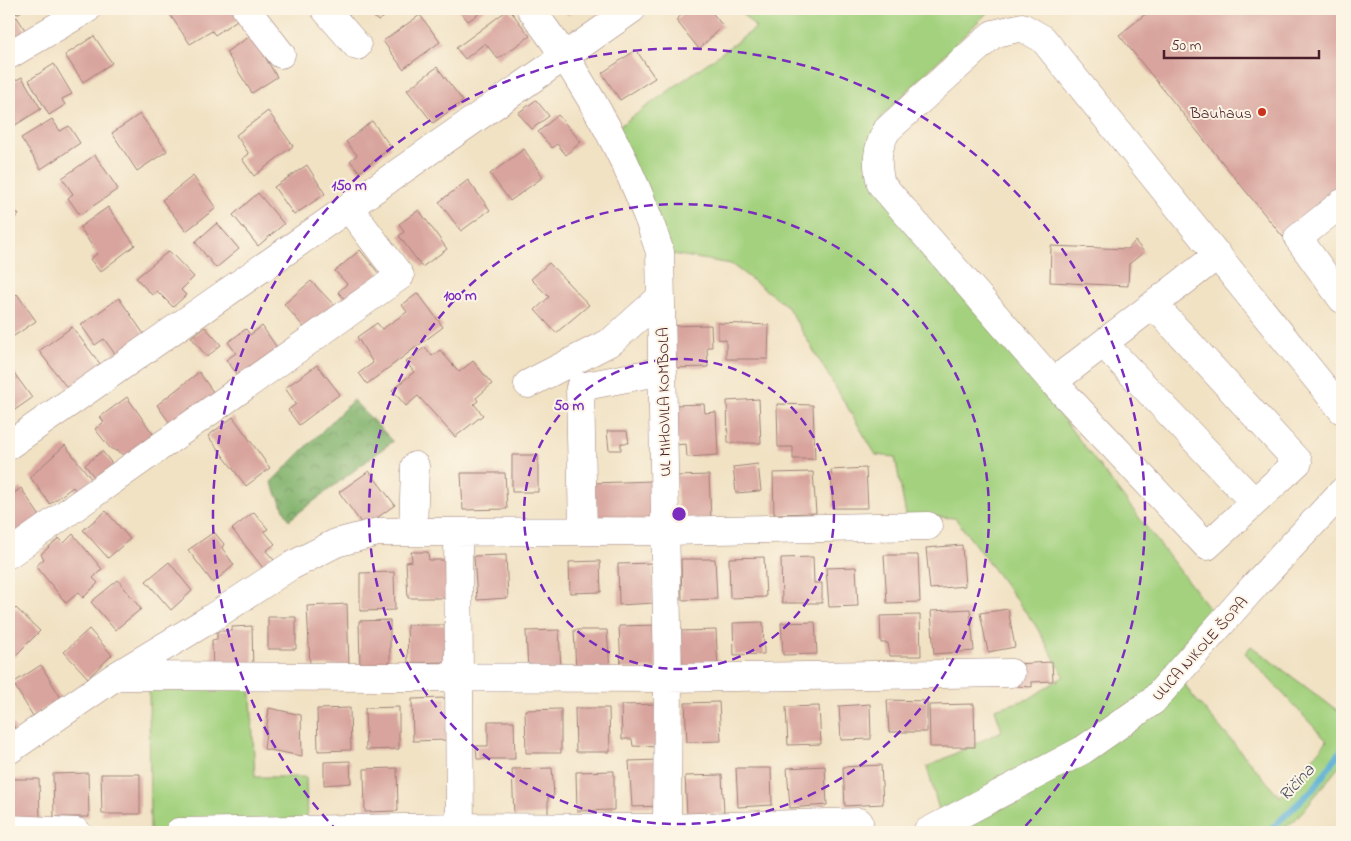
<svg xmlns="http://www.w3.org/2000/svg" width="1351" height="841" font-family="'Indie Flower',sans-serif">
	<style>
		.green { fill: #a3d17e; stroke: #767854 }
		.forest { fill: url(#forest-crowns); stroke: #66694c }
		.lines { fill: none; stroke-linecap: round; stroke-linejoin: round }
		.stream { stroke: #58afd5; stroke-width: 6 }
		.building { fill: #d8a49d }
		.minor-casing { stroke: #9e8078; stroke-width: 29 }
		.minor { stroke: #fff; stroke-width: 28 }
		.ring { fill: none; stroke: #7b2cbf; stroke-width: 2.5; stroke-dasharray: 9 6 }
		.poi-dot { fill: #c8321e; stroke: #fcf5e5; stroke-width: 2 }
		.labels { text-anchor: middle; stroke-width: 4; stroke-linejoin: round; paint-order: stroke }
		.poi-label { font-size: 16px; fill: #4a1f2b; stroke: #fcf5e5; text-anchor: end }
		.street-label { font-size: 16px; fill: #4a1f2b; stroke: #fcf5e5 }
		.water-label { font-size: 18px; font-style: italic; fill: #4f5166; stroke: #fcf5e5 }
		.centre { fill: #7b2cbf; stroke: #fcf5e5; stroke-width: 2.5 }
		.ring-label { font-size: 15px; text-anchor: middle; font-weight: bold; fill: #7b2cbf; stroke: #fcf5e5; stroke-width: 4; stroke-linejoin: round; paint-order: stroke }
	</style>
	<defs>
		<pattern id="forest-crowns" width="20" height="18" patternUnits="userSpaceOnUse" patternTransform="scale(1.25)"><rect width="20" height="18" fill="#82b36d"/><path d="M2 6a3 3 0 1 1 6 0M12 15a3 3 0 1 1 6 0" fill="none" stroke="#6c915a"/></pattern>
	</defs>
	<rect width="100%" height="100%" fill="#fcf5e5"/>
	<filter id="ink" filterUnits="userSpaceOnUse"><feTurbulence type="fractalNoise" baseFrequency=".02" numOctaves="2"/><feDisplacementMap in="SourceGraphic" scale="10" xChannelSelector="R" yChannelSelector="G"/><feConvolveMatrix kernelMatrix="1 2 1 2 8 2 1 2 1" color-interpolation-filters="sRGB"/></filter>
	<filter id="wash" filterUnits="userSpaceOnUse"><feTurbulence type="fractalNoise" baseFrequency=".0096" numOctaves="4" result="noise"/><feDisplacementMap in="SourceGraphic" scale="20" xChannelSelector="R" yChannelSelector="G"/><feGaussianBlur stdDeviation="1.12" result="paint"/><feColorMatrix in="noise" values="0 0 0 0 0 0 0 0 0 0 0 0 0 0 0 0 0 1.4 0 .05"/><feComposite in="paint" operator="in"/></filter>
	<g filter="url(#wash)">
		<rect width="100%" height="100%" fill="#f1e2c4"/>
		<!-- green -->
		<path class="green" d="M738,9H991L881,117L868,149L1020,363L1221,624L1178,673L1191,694L1280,797L1327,741L1245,653L1251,646L1342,714V763L1297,818L1280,832H948L943,824L927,767L1002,731L995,709L1029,699L1064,676L1036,626L955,518L906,515L895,457L876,455L787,306L731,264L660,252L610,133L756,28Z
			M149,676L250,677L255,777H306L307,830L335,832H150Z"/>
		<!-- forest -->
		<path class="forest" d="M353,400L393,441L289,520L271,482Z"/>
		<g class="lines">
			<!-- stream -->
			<path class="stream" d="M1268,832L1314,788L1342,749"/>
		</g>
		<g id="blocks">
			<!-- building -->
			<path class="building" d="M14,9H25L17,14Z
				M166,9H237L243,16L215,35L212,31L190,44Z
				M366,9H394L378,21Z
				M458,9H486L468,21Z
				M509,9L530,36L498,59L485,43L465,59L456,48Z
				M562,9H575L568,15Z
				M688,9H709L723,26L699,49L676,20Z
				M1152,9H1342V190L1283,237L1119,35Z
				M420,15L440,42L403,69L383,41Z
				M17,17L30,38L9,50V21Z
				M252,35L277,77L252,93L226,52Z
				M94,36L112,63L83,82L65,55Z
				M636,50L655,78L620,100L602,73Z
				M54,64L72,94L62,99L65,105L49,115L29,80Z
				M437,67L463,101L433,123L407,90Z
				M22,77L41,109L9,129V84Z
				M536,100L549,116L532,129L518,113Z
				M268,111L293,146L254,176L242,159L249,154L236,135Z
				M140,114L167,151L137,171L112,133Z
				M558,115L581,142L566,155L557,144L552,148L538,132Z
				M52,119L60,131L69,126L80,143L41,169L21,138Z
				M372,121L391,147L360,172L350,161L357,155L346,142Z
				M524,149L543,177L510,201L490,174Z
				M95,155L118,189L80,215L68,198L73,194L62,178Z
				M307,165L325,194L294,215L274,187Z
				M193,176L216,208L186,231L162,200Z
				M468,180L490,210L461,231L439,202Z
				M258,193L284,224L258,246L233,215Z
				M9,203L19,215L9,223Z
				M108,207L135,245L100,272L90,259L97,254L80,227Z
				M419,210L447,249L422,267L399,236L404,232L399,224Z
				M217,223L239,249L216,268L195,242Z
				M1135,241L1144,252L1129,264L1128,286L1050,282L1051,246L1128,249Z
				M360,250L384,280L352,307L338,292L347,284L335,271Z
				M169,251L194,277L181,290L186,295L173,307L157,291L152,295L136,278Z
				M549,263L589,305L556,333L535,310L549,297L531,279Z
				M311,281L335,306L307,331L284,304Z
				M418,293L443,327L367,384L359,373L373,363L357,337L377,323L382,329L407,312L402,305Z
				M17,294L36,321L11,338L9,334V300Z
				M119,298L148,340L120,361L104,339L95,345L81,325Z
				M718,323L769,325L768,359H726V340L718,339Z
				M711,325L712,347H707L708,367L671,368L668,326Z
				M262,326L283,356L245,384L226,360L236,353L228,342L246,329L250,335Z
				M72,327L101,365L68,389L39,351Z
				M205,327L221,345L207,357L191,337Z
				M425,347L432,356L440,350L459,372L473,361L492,384L476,398L478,401L474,404L483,415L455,437L418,396L406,406L392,390L414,372L406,362Z
				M317,365L340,394L299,425L288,410L296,404L285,388Z
				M9,366L32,398L9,414Z
				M199,372L218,399L174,429L157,405Z
				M127,397L158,441L133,459L110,448L95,429L104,422L100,417Z
				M759,399L761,443H728L727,401Z
				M704,404L705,413L716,412L718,455L687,457L686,444L674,445L672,405Z
				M777,404L813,405L815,459H793V447H778Z
				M233,417L270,468L246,486L208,436Z
				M607,431H627L629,443H621V450H609Z
				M65,445L92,480L77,492L73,487L50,504L30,477Z
				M102,451L114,466L97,481L85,465Z
				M512,455H538V492H512Z
				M758,464L761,491L736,493L733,467Z
				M866,468L868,508H833L831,470Z
				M369,471L395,505L364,527L339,492Z
				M813,472L816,513L774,514L773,473Z
				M461,473H505L507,509L463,510Z
				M709,475L711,519L679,521L676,476Z
				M653,481L656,523L595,524L593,483Z
				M21,488L41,518L17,536L9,524V497Z
				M106,511L130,539L108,558L83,530Z
				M254,512L268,529L264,531L275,544L266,551L274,560L264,569L232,529Z
				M214,532L224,544L222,548L234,565L213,583L188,550Z
				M73,534L102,569L93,578L98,583L83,598L79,592L66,603L36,566L44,559L41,554L59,538L64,543Z
				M962,545L965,586L930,589L926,548Z
				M411,552H428L429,560H447L448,598H408L406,562L412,561Z
				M506,555L508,598L477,600L474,556Z
				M884,555H918L920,602L887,603Z
				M764,557L766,597L730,598L729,558Z
				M813,557L814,583H822V603H782L781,558Z
				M681,559H715L717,599L682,600Z
				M600,561L601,592L570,593L569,562Z
				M169,562L192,591L171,610L146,581Z
				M653,563L654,603L619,605L618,564Z
				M856,567L858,606L829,607L826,568Z
				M394,572L395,610L360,611V573Z
				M118,580L141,609L115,630L91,602Z
				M347,604L349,665L310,666L307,606Z
				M16,608L40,631L14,657L9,653V615Z
				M970,609L974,651L934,654L931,611Z
				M1008,609L1015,647L988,652L980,613Z
				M920,615L921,656H890L888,643H881L880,616Z
				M268,617H296V649H268Z
				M390,620V669H360L359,621Z
				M763,622L764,654L734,655L733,623Z
				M815,622L817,654L783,655L781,623Z
				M407,625H447L448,662L408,663Z
				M656,625V668L621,669L619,626Z
				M252,626L253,672L213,673L212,640L217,639V631H232V627Z
				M89,629L112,655L88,678L64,652Z
				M559,630L561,671H528L526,631Z
				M574,630H607L610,670L576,671Z
				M716,630L718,670L682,671L681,631Z
				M1052,662L1053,681L1032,682V687L1016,686L1014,664Z
				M41,665L61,698L33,716L13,683Z
				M446,698L447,740L413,741L412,699Z
				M887,700L927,701V732H889Z
				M719,702L721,741L687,742L685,703Z
				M659,704L661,747L633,746L632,739H622L621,705Z
				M870,704L871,739L841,740L839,706Z
				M974,704L975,747H930L929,705Z
				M819,706L821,744L788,745L786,707Z
				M399,707V749L366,750L365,708Z
				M269,708L301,715L302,756L264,749Z
				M350,708L351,750L318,751L317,709Z
				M575,708H609L610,752H576Z
				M561,709V753H526L525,710Z
				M9,719L16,730L9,735Z
				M488,721H514L515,759H477L476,746H488Z
				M660,760L662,806L632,807L629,761Z
				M350,761L351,783L324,785V762Z
				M881,765L883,804L845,806L843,767Z
				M825,766L827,805L790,808L787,768Z
				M397,768L398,811L365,812L364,769Z
				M552,768L554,796L548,797V814L514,816L512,769Z
				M736,768H771L772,805L738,807Z
				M614,771V810L577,811L576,772Z
				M88,773L89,817H54L53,774Z
				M101,774H140V814H102Z
				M722,775L724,813L687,815L685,776Z
				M9,779H39L40,820H9Z"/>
		</g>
	</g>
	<g filter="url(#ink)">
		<use href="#blocks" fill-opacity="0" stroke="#9e8078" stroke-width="1"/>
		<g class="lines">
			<defs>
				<path id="minor" d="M246,9L281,54
					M325,9L357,46
					M531,9C586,83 632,163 660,252L668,678L667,828
					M9,55L87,9
					M1342,203L1298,238L1342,299
					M1154,305L1298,462L1207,546L1053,382L881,184C876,163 876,149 887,130L993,34L1022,27L1043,39L1342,410
					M1104,344L1254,502
					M1053,382L1218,255
					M528,384L612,341L661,297
					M9,445L632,9
					M583,531L580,387L663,371
					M413,532L415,466
					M458,532L460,832
					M9,554L400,276L349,208
					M116,676L668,678L1011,673
					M9,750L116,676L210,619L289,567L336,543L378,532L664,531L928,526
					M9,829L77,832
					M179,832L460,827L667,828L859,822
					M927,832L1083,750L1153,701L1256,584L1342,492"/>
			</defs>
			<!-- minor casing -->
			<use href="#minor" class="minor-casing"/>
			<!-- minor -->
			<use href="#minor" class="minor"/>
		</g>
	</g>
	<!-- distance rings -->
	<g class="ring">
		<circle cx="679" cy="514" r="155"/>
		<circle cx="679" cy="514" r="310"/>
		<path d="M338 832A466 466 0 1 1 1020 832"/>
	</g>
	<!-- markers -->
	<circle class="poi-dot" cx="1262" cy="112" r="5"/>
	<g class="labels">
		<!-- poi labels -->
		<g class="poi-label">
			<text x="1252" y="118">Bauhaus</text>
		</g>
		<!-- street labels -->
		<g class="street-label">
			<text transform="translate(663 402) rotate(-91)" y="6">UL MIHOVILA KOMBOLA</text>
			<text transform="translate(1199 648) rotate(-48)" y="6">ULICA NIKOLE ŠOPA</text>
		</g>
		<!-- water labels -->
		<g class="water-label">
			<text transform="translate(1296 782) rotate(-47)" y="6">Ričina</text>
		</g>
	</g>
	<circle cx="679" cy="514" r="8" class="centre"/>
	<g class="ring-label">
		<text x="349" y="190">150 m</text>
		<text x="460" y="300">100 m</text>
		<text x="569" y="410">50 m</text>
	</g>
	<!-- margin -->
	<rect width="1351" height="841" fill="none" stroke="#fcf5e5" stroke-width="30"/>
	<!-- scale -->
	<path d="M1164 50v8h155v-8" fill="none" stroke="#4a1f2b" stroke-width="2.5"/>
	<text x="1171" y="50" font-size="15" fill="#4a1f2b" stroke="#fcf5e5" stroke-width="4" paint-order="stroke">50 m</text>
</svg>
